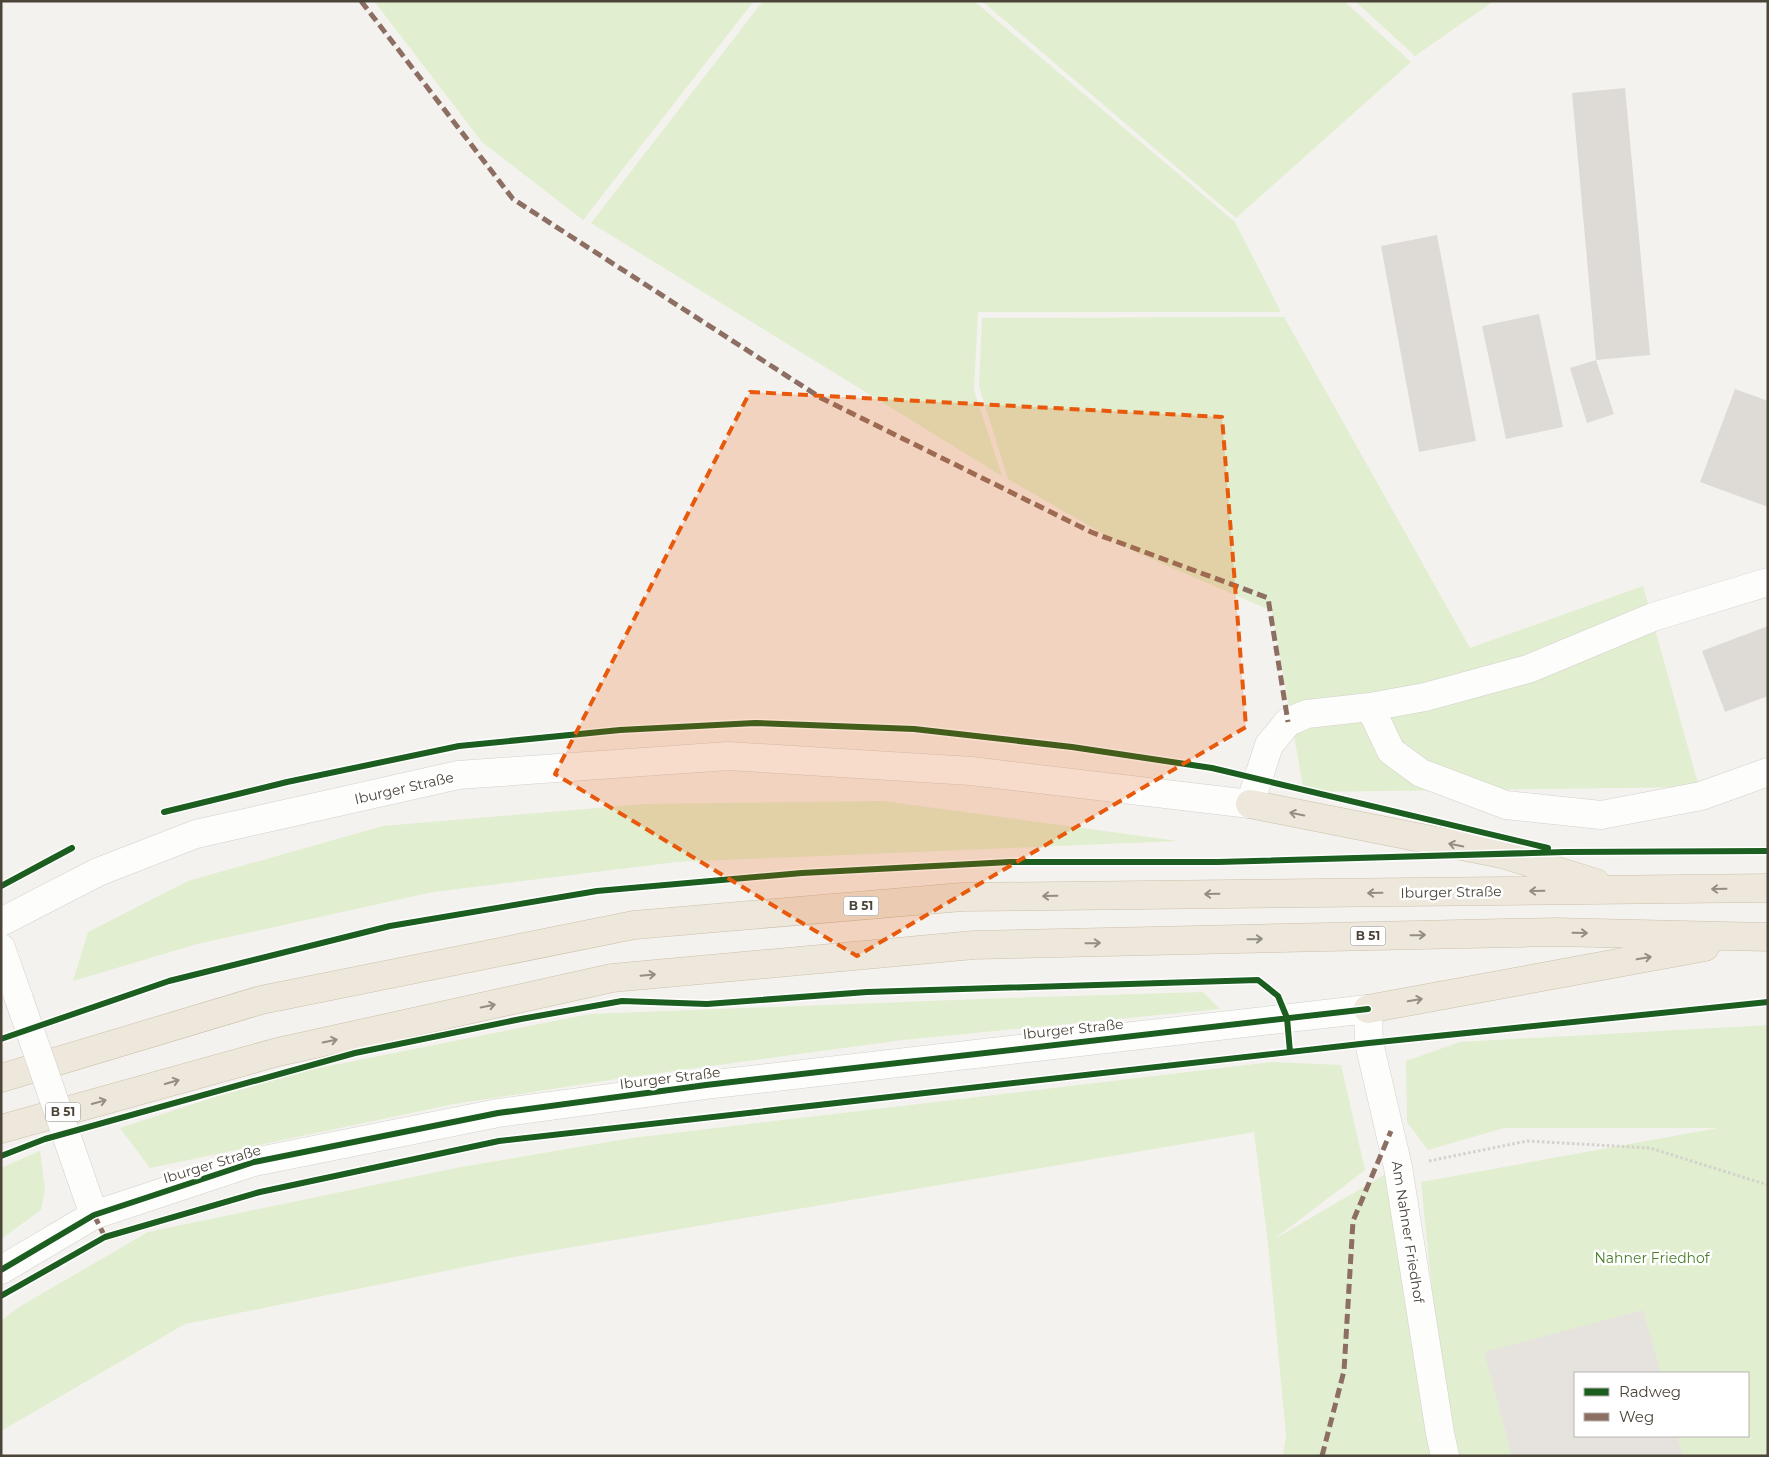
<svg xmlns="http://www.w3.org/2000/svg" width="1769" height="1457" font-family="Montserrat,sans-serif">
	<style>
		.green { fill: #e1eecf; fill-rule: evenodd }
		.parking { fill: #e6e3df }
		.building { fill: #dedbd6 }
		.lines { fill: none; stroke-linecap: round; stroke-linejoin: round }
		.minor-casing { stroke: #d2d0cb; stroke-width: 29 }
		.highway-casing { stroke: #ccbfa9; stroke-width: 29 }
		.path { stroke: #d3d2cc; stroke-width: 3; stroke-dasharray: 2.5 2.5; stroke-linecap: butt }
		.minor { stroke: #fdfdfc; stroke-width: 28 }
		.highway { stroke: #ede8db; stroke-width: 28 }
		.minor-bridge-casing { stroke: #d2d0cb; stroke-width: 29; stroke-linecap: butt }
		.minor-bridge { stroke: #fdfdfc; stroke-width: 28 }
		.quiet { stroke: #8d6e63; stroke-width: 5; stroke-dasharray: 10 5; stroke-linecap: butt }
		.cycleway-casing { stroke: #fff; stroke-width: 9 }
		.cycleway { stroke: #1b5e20; stroke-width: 6 }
		.oneway { stroke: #948e82 }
		.marked { fill: #e8590c; fill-opacity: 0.2; stroke: #e8590c; stroke-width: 4; stroke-dasharray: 10 6; stroke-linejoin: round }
		.labels { text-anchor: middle; stroke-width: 5; stroke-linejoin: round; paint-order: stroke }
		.shield { fill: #fff; stroke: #817c74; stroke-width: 1 }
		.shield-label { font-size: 12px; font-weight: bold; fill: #4b4439 }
		.street-label { font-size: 14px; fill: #4b4439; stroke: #fff }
		.park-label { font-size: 14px; fill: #4a7f2a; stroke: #fff }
	</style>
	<rect width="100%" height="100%" fill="#f4f2ee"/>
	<!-- green -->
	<path class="green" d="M374,1H754L583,220L482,142Z
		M763,1H974L1235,222L1281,312H978L974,390L1002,476L591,223Z
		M982,1H1344L1411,62L1236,218Z
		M1355,1H1494L1415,56Z
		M1284,317L1470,648L1643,586L1699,787L1304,792L1272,611L1131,550L1008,479L979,386L982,318Z
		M883,801L1178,841L677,862L433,892L197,944L73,981L88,932L188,881L383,826L645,804Z
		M1203,992L1220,1009L903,1040L630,1077L454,1104L150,1168L120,1128L279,1076L590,1014L980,999Z
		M1768,1025V1456H1283L1286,1435L1268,1244L1254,1132L514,1257L185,1324L1,1431V1321L19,1307L148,1232L461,1167L632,1138L1272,1062L1341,1065L1365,1170L1273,1240L1398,1167L1443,1397L1421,1182L1718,1128H1504L1428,1150L1407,1122L1406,1061L1460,1042ZM1575,1373H1748V1436H1575Z
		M40,1151L45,1190L41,1210L1,1239V1168Z"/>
	<!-- parking -->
	<path class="parking" d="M1643,1310L1661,1373H1575V1436H1677L1683,1456H1512L1484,1352Z"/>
	<!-- building -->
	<path class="building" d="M1625,88L1650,355L1596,360L1572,93Z
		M1437,235L1476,441L1419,452L1381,246Z
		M1539,314L1563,427L1506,439L1482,326Z
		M1596,360L1614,414L1587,423L1570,368Z
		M1735,389L1768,401V507L1700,482Z
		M1768,626V696L1725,712L1702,651Z"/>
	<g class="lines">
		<defs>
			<path id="minor" d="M1370,707L1391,751L1421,773L1506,805L1601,815L1701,796L1768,772
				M1,922L98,872L196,834L458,775L728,756L971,771L1250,804L1269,745L1288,722L1307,714L1370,707L1425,697L1528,669L1653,617L1768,582
				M1,948L19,999
				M79,1172L94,1215
				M1,1270L94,1215L254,1162L498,1113L706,1085L1368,1009L1369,1043L1398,1167L1440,1433L1445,1456"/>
			<path id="highway" d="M1250,804L1502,854L1596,883
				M1368,1009L1705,947
				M1,1078L261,1000L634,925L962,897L1768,888
				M1,1129L278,1052L612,978L974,945L1554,932L1768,937"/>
		</defs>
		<!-- minor casing -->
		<use href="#minor" class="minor-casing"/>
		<!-- highway casing -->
		<use href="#highway" class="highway-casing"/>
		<!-- path -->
		<path class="path" d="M1429,1161L1527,1141L1650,1148L1768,1185"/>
		<!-- minor -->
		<use href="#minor" class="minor"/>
		<!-- highway -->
		<use href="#highway" class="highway"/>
		<defs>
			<path id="minor-bridge" d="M19,999L79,1172"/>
		</defs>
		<!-- minor-bridge casing -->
		<use href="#minor-bridge" class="minor-bridge-casing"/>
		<!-- minor-bridge -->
		<use href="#minor-bridge" class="minor-bridge"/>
		<!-- quiet -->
		<path class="quiet" d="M361,1L513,199L821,398L1091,532L1268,598L1288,722
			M94,1215L105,1237
			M1322,1456L1344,1371L1353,1221L1391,1131"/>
		<defs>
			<path id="cycleway" d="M164,812L287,782L459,746L620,730L755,723L914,729L1072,747L1212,768L1548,848
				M1,886L72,848
				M1,1039L169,981L390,926L597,891L802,873L1010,862H1218L1565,852L1768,851
				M1,1156L45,1139L355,1053L521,1019L622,1001L707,1004L867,992L1258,980L1278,996L1287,1018L1290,1052
				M1,1270L94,1215L254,1162L498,1113L706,1085L1368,1009
				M1,1296L105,1237L260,1192L499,1141L1369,1043L1768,1002"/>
		</defs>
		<!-- cycleway casing -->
		<use href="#cycleway" class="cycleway-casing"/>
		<!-- cycleway -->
		<use href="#cycleway" class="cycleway"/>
	</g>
	<!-- one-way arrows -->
	<defs><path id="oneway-shaft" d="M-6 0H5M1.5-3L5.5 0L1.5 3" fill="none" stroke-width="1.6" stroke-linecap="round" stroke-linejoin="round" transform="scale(1.25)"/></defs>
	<g class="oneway">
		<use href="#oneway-shaft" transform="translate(1297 814) rotate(-169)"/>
		<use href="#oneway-shaft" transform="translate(1456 845) rotate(-169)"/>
		<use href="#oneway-shaft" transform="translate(1719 889) rotate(179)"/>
		<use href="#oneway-shaft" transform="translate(1537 891) rotate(179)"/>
		<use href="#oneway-shaft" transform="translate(1375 893) rotate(179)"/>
		<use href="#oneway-shaft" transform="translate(1212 894) rotate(179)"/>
		<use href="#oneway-shaft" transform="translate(1050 896) rotate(179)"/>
		<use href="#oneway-shaft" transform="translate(1580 933) rotate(1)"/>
		<use href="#oneway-shaft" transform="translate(1418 935) rotate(-1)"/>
		<use href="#oneway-shaft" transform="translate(1255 939) rotate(-1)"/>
		<use href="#oneway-shaft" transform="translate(1093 943) rotate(-1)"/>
		<use href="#oneway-shaft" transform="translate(1644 958) rotate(-10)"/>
		<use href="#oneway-shaft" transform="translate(648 975) rotate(-5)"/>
		<use href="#oneway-shaft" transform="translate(1415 1000) rotate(-10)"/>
		<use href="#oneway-shaft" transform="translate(488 1006) rotate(-12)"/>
		<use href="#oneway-shaft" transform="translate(330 1041) rotate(-12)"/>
		<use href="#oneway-shaft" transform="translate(172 1082) rotate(-16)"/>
		<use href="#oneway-shaft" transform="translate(99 1102) rotate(-15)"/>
	</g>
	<!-- marked area -->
	<path class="marked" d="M750,392L1222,417L1246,727L857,956L555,774Z"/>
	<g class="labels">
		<!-- shield labels -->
		<g class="shield">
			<rect x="843.5" y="896.5" width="35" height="19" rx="4"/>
			<rect x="1350.5" y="926.5" width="35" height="19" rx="4"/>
			<rect x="45.5" y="1102.5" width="35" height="19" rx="4"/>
		</g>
		<g class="shield-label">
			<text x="861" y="910">B 51</text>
			<text x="1368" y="940">B 51</text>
			<text x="63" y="1116">B 51</text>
		</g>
		<!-- street labels -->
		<g class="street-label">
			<text transform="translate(404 788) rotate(-13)" y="5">Iburger Straße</text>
			<text transform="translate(1451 892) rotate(-1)" y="5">Iburger Straße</text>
			<text transform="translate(1073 1029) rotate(-6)" y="5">Iburger Straße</text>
			<text transform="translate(670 1078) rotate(-7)" y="5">Iburger Straße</text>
			<text transform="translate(212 1164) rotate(-17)" y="5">Iburger Straße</text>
			<text transform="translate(1408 1232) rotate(81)" y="5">Am Nahner Friedhof</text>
		</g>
		<!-- park labels -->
		<g class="park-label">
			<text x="1652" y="1263">Nahner Friedhof</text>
		</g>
	</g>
	<!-- border -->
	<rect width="1769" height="1457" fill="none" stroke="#4b4439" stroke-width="5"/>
	<!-- legend -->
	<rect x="1574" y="1372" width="175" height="65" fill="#ffffff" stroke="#b7b4b0"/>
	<rect x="1584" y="1388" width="25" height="8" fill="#1b5e20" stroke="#b7b4b0"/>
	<text x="1619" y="1397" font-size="15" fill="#4b4439">Radweg</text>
	<rect x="1584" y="1413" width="25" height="8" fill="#8d6e63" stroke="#b7b4b0"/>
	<text x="1619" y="1422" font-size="15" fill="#4b4439">Weg</text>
</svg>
